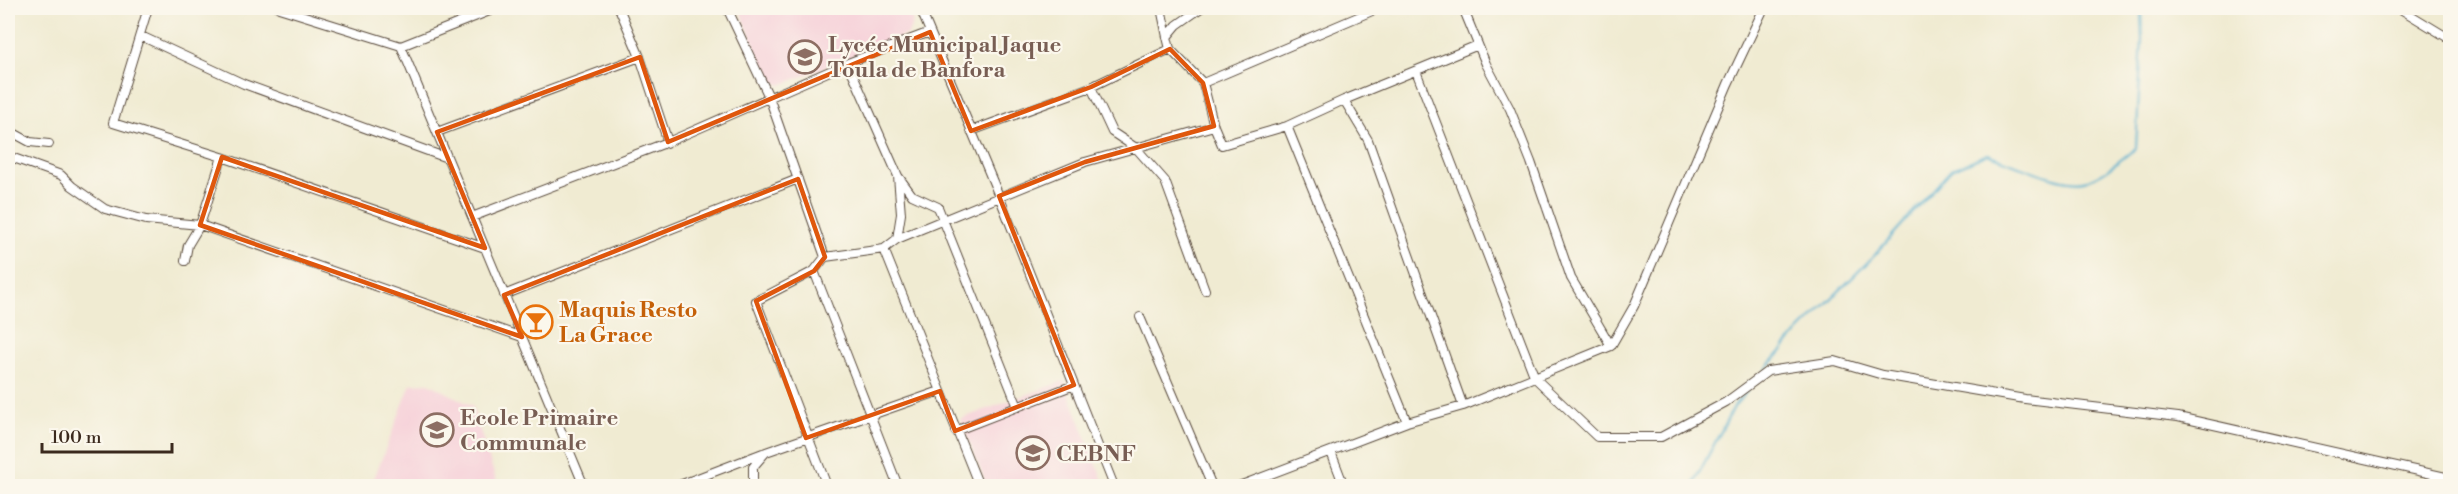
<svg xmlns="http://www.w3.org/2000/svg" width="2458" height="494" font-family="'Libre Bodoni',serif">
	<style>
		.built { fill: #f6cfd8 }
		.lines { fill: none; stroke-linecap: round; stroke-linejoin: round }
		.stream { stroke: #50acce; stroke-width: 2 }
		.minor-casing { stroke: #564739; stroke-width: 10 }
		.minor { stroke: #fff; stroke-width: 8 }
		.marked { fill: none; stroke: #df570d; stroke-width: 4.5; stroke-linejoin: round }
		.labels { text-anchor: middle; stroke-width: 4.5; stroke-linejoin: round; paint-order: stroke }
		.education-label { font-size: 22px; font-weight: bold; fill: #785e54; stroke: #fbf7ec; text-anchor: start }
		.food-label { font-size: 22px; font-weight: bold; fill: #c56008; stroke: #fbf7ec; text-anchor: start }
	</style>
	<rect width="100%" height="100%" fill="#fbf7ec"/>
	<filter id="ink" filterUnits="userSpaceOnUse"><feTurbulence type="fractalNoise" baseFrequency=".0167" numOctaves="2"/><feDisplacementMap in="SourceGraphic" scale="12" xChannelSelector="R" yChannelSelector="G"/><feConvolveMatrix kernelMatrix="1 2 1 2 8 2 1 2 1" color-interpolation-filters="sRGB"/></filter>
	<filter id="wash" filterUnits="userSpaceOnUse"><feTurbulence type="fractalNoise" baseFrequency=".008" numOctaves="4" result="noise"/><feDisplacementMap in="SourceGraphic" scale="24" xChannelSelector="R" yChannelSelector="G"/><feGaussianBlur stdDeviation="1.35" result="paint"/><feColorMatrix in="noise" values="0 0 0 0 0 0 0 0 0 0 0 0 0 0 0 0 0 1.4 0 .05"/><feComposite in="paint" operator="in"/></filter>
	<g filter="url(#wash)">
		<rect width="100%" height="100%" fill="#f0ebd2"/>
		<!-- built -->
		<path class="built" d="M739,8H907L913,22L908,34L781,85L768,80Z
			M1064,381L1105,486H987L960,419Z
			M429,383L472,406L498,486H371L411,384Z"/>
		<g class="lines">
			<!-- stream -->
			<path class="stream" d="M1766,369L1799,331L1873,257L1951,170L1988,154C2010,162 2063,186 2084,181C2103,176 2120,160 2136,148L2142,39L2141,8
				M1692,486L1735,405L1747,391"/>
		</g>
	</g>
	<g filter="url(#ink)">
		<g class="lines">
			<defs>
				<path id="minor" d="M148,8L113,123L222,157L485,248
					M279,8L401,46L497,8
					M619,8L640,57L668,142
					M727,8L769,97L825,257
					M920,8L999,196L1114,486
					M1161,8L1167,37
					M1201,8L1177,25L1167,37L1170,49L1203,83L1214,126L1222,145L1287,126L1344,100L1478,45
					M1463,8L1486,64L1510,109L1531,162L1571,278L1611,346
					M2399,8L2450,39
					M141,36L244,84L447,158
					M401,46L584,486
					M848,63L898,176L901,214L897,239
					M1416,71L1535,378L1597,437H1661L1726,402L1768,371L1835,361L1883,375L2025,399L2178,417L2450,478
					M1203,83L1379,8
					M1091,87L1112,132L1136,148L1165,181L1205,290
					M1344,100L1368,140L1463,406
					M1287,126L1407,422
					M8,130L30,142L49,144
					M971,131L1091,87L1170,49
					M437,132L640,57
					M8,156L61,175L72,186L105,209L146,220L200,225L522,337
					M898,176L912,195L938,207L1018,407
					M472,217L668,142L848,63L930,32
					M884,249L979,486
					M185,261L188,245L200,225L222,157
					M814,271L898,486
					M504,295L798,179
					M1140,317L1212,486
					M955,431L1074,385
					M1331,452L1344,486
					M677,486L763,453
					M753,486V467L766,452L940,391
					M827,486L756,301L814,271L825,257L884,249L897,239L1085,162L1214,126
					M1239,486L1407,422L1463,406L1611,346L1634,306L1728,84L1764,8"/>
			</defs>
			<!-- minor casing -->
			<use href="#minor" class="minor-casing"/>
			<!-- minor -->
			<use href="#minor" class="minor"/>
		</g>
	</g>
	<!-- marked area -->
	<path class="marked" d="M930,32L971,131L1091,87L1170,49L1203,83L1214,126L1085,162L999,196L1074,385L955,431L940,391L806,438L756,301L814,271L825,257L798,179L504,295L522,337L200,225L222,157L485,248L437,132L640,57L668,142Z"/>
	<!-- icons -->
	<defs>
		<symbol id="school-ring" viewBox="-11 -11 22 22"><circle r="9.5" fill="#fbf7ec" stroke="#8d6e63" stroke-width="1.5"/><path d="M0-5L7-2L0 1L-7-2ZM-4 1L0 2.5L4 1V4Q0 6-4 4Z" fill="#8d6e63"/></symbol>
		<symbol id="bar-ring" viewBox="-11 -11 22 22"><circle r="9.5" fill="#fbf7ec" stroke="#e8710a" stroke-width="1.5"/><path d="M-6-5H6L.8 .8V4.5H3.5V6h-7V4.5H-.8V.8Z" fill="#e8710a"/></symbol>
	</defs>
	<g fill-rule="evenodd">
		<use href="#school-ring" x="786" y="38" width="38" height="38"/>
		<use href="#bar-ring" x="517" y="303" width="38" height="38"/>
		<use href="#school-ring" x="418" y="411" width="38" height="38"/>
		<use href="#school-ring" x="1014" y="434" width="38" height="38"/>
	</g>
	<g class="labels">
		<!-- education labels -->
		<g class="education-label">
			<text x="828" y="52">Lycée Municipal Jaque<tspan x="828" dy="25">Toula de Banfora</tspan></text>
			<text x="460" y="425">Ecole Primaire<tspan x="460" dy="25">Communale</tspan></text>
			<text x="1056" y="461">CEBNF</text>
		</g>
		<!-- food labels -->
		<g class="food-label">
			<text x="559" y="317">Maquis Resto<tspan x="559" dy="25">La Grace</tspan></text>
		</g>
	</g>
	<!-- margin -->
	<rect width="2458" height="494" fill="none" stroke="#fbf7ec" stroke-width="30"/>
	<!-- scale -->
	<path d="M42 443v9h130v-9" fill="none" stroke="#3b2a1e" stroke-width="3"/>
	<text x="51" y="443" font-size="18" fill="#3b2a1e" stroke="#fbf7ec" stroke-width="4.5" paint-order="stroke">100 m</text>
</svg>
